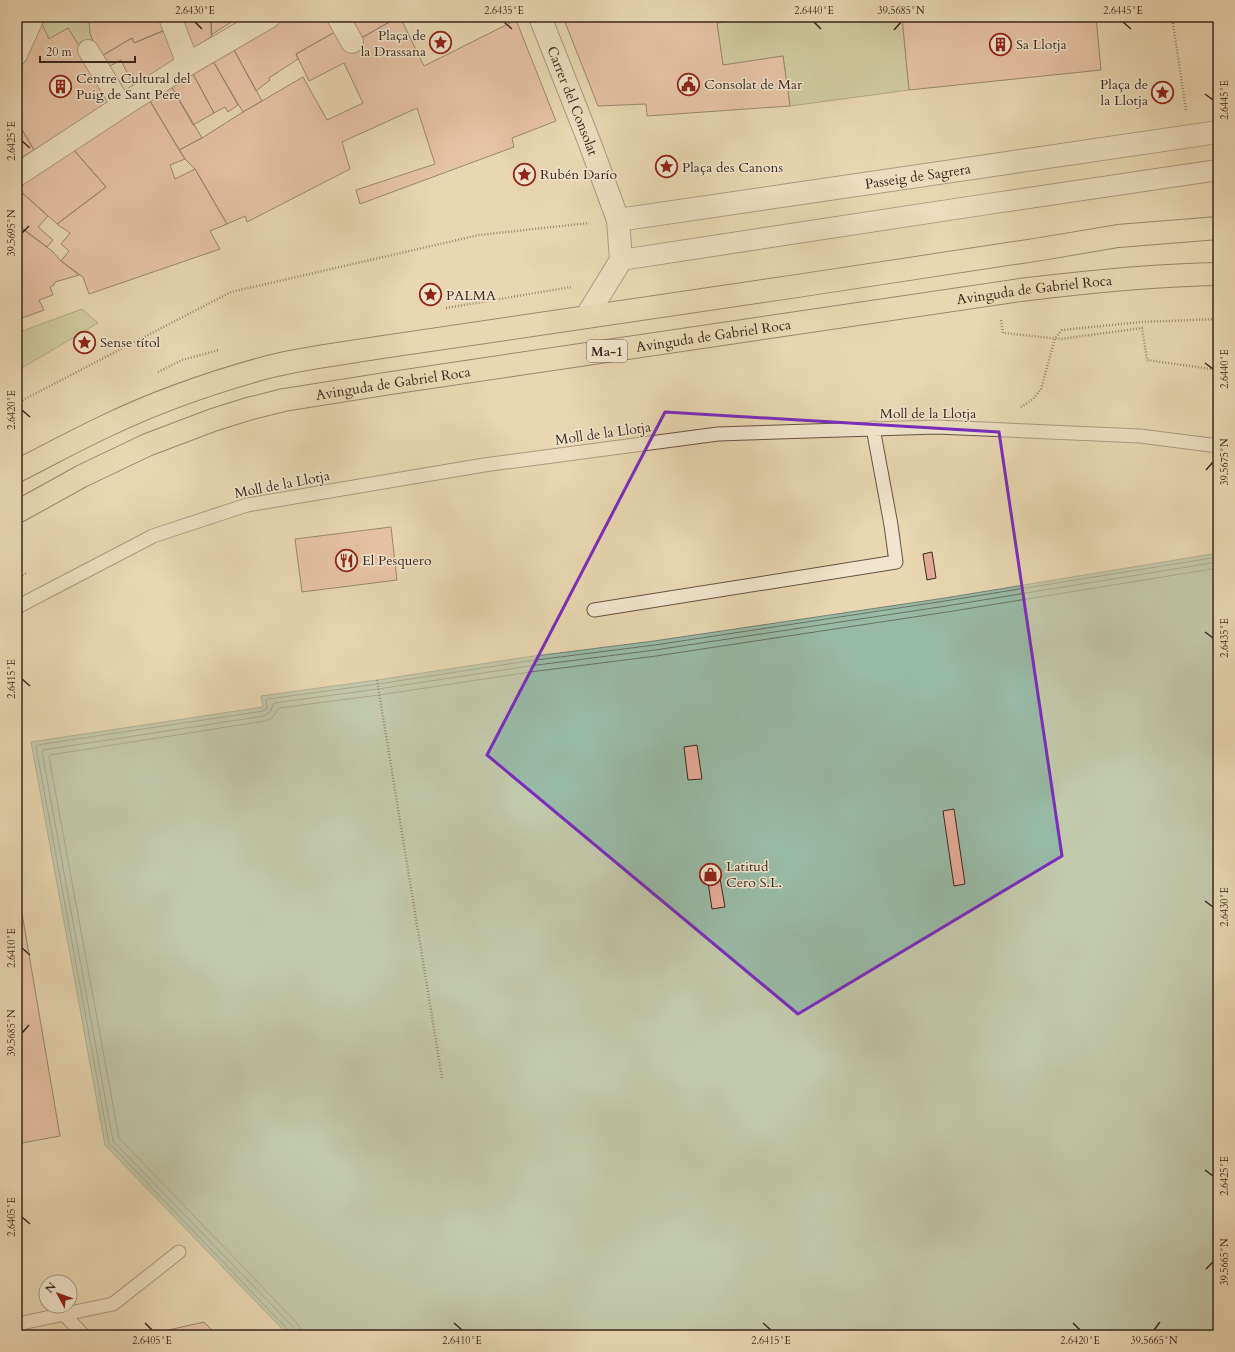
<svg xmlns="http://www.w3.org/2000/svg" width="1235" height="1352" font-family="Cardo,serif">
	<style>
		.green { fill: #b3bf8d; stroke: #777356 }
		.water { fill: #98baa7; stroke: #737f70 }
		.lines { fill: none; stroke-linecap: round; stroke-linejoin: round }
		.shore { stroke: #6a7062; stroke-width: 1 }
		.building { fill: #e6ab98; stroke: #3b271e }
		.service-casing { stroke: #665343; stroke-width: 15 }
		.pedestrian-casing { stroke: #665343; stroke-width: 22 }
		.minor-casing { stroke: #665343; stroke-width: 24 }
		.trunk-casing { stroke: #3b271e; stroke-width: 24 }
		.path { stroke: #3b271e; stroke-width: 2.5; stroke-dasharray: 1 2; stroke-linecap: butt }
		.service { stroke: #f0e5cc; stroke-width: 13 }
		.pedestrian { stroke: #f0e5cc; stroke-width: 20 }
		.minor { stroke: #f0e5cc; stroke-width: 22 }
		.trunk { stroke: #e8d7b1; stroke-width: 22 }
		.marked { fill: none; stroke: #7b2cbf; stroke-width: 3; stroke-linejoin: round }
		.ticks { fill: none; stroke: #3b271e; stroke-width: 1.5 }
		.labels { text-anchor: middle; stroke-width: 3; stroke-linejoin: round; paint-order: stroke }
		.shield { fill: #f0e5cc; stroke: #716052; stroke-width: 1 }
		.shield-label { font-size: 13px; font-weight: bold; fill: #3b271e }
		.poi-label { font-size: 14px; fill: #3b271e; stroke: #f0e5cc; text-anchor: start }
		.street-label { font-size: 14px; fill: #3b271e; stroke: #f0e5cc }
		.neatline { fill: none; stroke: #3b271e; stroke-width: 1.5 }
		.ticks-label { font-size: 10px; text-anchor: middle; fill: #3b271e }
	</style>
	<rect width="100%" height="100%" fill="#e8d7b1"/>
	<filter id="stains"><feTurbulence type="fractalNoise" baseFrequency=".005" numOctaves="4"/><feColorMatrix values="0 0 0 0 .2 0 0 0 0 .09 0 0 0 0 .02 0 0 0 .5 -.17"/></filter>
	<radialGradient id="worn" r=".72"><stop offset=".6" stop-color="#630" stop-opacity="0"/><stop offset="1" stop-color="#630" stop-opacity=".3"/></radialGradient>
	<!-- green -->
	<path class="green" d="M42,17H89L90,34L92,39L79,46L68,28L49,39L42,24L39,23Z
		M738,17H902L909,90L790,106L783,56L723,65L717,23L739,19Z
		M82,309L98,323L17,371V333Z"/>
	<!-- water -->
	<path class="water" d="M1218,553V1335H288L105,1145L31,742L263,707L261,696L377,680L527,657L654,641L945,598Z"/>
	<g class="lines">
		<!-- shore -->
		<path class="shore" d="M290,1335L289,1331L109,1143L36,747L37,745L263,711L267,708L266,700L268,699L378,684L528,661L655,645L945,601L1218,557
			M295,1335L293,1327L113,1141L42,752L43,750L264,716L270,712L274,703L378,689L529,666L655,650L946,606L1218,562
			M302,1335L301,1329L297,1323L119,1138L49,757L50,755L265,721L272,718L279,708L379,695L530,672L656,656L947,612L1218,568"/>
	</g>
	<!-- building -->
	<path class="building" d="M89,17H164L168,29L134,43L132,38L100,57L90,34Z
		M177,17H211L212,36L190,51Z
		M211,17H239L211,35Z
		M279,17H327L335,32L296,54L298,59L269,78L270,80L256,91L233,48Z
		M346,17H398L358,40Z
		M398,17H400L424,66L516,20L556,121L512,138L514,147L360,204L356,190L435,164L417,108L342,142L350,169L247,222L245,216L227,224L195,169L185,159L179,150L202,138L243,112L303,77L327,120L363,103L344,63L309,81L296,54L335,32L358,40Z
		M563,17H738L739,19L717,23L723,65L783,56L790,106L647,116L646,104L598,106Z
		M902,17H1096L1101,70L909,90Z
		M40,23L42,24L49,39L68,28L113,100L34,150L21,128L18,130L17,128V72Z
		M167,29L179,58L134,88L121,60L104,69L98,58L132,38L134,43Z
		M233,48L262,101L243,112L213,61Z
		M213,61L238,105L228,112L225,107L214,113L193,74Z
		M193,74L214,113L193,125L171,86Z
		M171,86L202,138L179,150L150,101Z
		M150,101L185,159L170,165L175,179L195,169L227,224L210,231L220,249L89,294L83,277L61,261L69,251L61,244L70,233L57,224L106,187L73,149Z
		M17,128L18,130L21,128L34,150L17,160Z
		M73,149L106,187L57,224L17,188V185Z
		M17,188L48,216L38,227L53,240L47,247L17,224Z
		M17,225L52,251L61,261L79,275L55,282L54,285L50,287L53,295L39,300L44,310L17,320Z
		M391,527L397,580L302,592L295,539Z
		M932,552L936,578L927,580L923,554Z
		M697,745L702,779L688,780L684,747Z
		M954,809L965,884L954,886L943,811Z
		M718,867L725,907L712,909L706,869Z
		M17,884L60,1136L17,1144Z
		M204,1322L217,1335H146Z"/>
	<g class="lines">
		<defs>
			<path id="service" d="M17,607L153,536L247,505L484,465L718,434L937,427L1140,436L1218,446
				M594,610L896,562L891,525L873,428
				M64,1314L83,1335
				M17,1324L113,1304L179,1252"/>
			<path id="pedestrian" d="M88,50L122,106
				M17,55L34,17
				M621,260L988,204L1218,170"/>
			<g id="minor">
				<path d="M170,17L188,64"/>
				<path d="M338,17L352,42"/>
				<path id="s1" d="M540,17L589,141L618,220L621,260L586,317"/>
				<path d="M17,175L122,106L188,64L269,17"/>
				<path id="s2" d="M618,220L1218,132"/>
			</g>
			<g id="trunk">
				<path d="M17,471C47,456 76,440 106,426C158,401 213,382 268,367C303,358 340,354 376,348L797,286L1041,249L1118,236L1218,228"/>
				<path id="s3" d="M17,512L82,476L147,445L213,420L248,409L284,400L391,383L1020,290C1086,282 1151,275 1218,274"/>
			</g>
		</defs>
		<!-- service casing -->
		<use href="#service" class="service-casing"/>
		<!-- pedestrian casing -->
		<use href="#pedestrian" class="pedestrian-casing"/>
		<!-- minor casing -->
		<use href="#minor" class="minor-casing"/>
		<!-- trunk casing -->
		<use href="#trunk" class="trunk-casing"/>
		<!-- path -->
		<path class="path" d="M1172,17L1186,110
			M446,308L571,287
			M1001,320L1003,333L1061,339L1142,328L1147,360L1218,370
			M158,372L182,360L219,350
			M17,403L231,292L479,235L589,223
			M1021,407L1033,399L1041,389L1055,338L1062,330L1141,322L1218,319
			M17,578L27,573
			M377,680L442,1078"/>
		<!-- service -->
		<use href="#service" class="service"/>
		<!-- pedestrian -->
		<use href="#pedestrian" class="pedestrian"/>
		<!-- minor -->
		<use href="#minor" class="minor"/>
		<!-- trunk -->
		<use href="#trunk" class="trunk"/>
	</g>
	<!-- marked area -->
	<path d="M0 0H1235V1352H0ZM665,412L999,432L1062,856L798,1014L487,755Z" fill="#e8d7b1" fill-opacity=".55" fill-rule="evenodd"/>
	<path class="marked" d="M665,412L999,432L1062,856L798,1014L487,755Z"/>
	<!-- ticks -->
	<path class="ticks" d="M195,22L202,29M504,22L512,29M814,22L821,29M1123,22L1131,29M894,30L901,22M1205,94L1213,100M22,141L30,148M22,233L29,226M1205,363L1213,369M22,410L30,417M1206,470L1213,462M1205,632L1213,638M22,679L30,686M1205,901L1213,907M22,948L30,955M22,1033L29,1025M1205,1170L1213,1176M22,1217L30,1224M1206,1269L1213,1262M145,1323L152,1330M454,1323L462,1330M763,1323L771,1330M1073,1323L1080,1330M1154,1330L1160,1322"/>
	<!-- icons -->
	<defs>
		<symbol id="sight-ring" viewBox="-11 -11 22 22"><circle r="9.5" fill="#f0e5cc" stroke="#8f2418" stroke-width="1.5"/><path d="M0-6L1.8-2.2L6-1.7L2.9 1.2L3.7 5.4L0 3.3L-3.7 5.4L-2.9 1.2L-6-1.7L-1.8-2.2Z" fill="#8f2418"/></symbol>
		<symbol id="building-ring" viewBox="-11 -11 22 22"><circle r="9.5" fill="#f0e5cc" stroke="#8f2418" stroke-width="1.5"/><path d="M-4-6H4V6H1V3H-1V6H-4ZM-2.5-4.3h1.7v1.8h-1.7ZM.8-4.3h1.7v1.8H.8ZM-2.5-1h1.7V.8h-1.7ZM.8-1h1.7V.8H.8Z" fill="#8f2418"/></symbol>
		<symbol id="civic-ring" viewBox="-11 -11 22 22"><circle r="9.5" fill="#f0e5cc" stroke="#8f2418" stroke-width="1.5"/><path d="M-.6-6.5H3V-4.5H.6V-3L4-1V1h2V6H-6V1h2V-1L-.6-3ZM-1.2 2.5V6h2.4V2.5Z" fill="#8f2418"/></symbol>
		<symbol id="restaurant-ring" viewBox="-11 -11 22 22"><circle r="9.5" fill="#f0e5cc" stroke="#8f2418" stroke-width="1.5"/><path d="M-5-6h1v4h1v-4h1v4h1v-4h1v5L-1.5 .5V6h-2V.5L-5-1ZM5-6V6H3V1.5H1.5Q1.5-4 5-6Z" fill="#8f2418"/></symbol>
		<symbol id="shop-ring" viewBox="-11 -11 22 22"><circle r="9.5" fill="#f0e5cc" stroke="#8f2418" stroke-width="1.5"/><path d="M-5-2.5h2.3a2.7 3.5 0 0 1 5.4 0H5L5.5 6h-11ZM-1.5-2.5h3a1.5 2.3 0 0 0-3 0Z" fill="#8f2418"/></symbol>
	</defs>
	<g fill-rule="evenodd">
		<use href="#sight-ring" x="428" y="30" width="25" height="25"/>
		<use href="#building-ring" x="988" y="32" width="25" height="25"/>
		<use href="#civic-ring" x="676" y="72" width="25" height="25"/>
		<use href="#building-ring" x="48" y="74" width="25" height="25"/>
		<use href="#sight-ring" x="1150" y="80" width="25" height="25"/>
		<use href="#sight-ring" x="654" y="154" width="25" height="25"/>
		<use href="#sight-ring" x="512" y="162" width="25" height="25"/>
		<use href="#sight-ring" x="418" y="282" width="25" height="25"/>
		<use href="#sight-ring" x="72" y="330" width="25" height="25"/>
		<use href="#restaurant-ring" x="334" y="548" width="25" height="25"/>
		<use href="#shop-ring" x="698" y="862" width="25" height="25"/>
	</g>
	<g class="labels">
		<!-- shield labels -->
		<rect class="shield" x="587" y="340" width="40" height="22" rx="3"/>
		<g class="shield-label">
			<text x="607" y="356">Ma-1</text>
		</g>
		<!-- poi labels -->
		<g class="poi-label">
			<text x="426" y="40" text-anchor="end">Plaça de<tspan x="426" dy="16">la Drassana</tspan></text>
			<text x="1016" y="49">Sa Llotja</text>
			<text x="76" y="83">Centre Cultural del<tspan x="76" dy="16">Puig de Sant Pere</tspan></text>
			<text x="704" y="89">Consolat de Mar</text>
			<text x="1148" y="89" text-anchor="end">Plaça de<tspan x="1148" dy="16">la Llotja</tspan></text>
			<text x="682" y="172">Plaça des Canons</text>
			<text x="540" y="179">Rubén Darío</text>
			<text x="446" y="300">PALMA</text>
			<text x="100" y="347">Sense títol</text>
			<text x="362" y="565">El Pesquero</text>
			<text x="726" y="871">Latitud<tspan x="726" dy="16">Cero S.L.</tspan></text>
		</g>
		<!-- street labels -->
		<g class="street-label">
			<text dy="5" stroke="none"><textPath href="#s1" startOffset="90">Carrer del Consolat</textPath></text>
			<text dy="5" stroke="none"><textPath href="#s2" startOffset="303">Passeig de Sagrera</textPath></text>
			<text dy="5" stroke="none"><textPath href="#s3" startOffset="1049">Avinguda de Gabriel Roca</textPath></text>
			<text dy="5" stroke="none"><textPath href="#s3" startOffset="725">Avinguda de Gabriel Roca</textPath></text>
			<text dy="5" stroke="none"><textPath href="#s3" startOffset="401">Avinguda de Gabriel Roca</textPath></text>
			<text x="928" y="418">Moll de la Llotja</text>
			<text transform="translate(603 433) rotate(-8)" y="5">Moll de la Llotja</text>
			<text transform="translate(282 484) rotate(-11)" y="5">Moll de la Llotja</text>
		</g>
	</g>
	<!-- margin -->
	<rect width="1235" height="1352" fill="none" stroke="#e8d7b1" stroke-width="44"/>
	<!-- north arrow -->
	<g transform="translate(58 1294) rotate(311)"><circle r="19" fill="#f0e5cc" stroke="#a89986"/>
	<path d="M0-3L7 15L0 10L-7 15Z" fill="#8f2418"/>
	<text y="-6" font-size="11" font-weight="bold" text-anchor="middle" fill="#3b271e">N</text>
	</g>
	<!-- scale -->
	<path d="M40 56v6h95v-6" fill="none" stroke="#3b271e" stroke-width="2"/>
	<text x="46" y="56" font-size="12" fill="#3b271e" stroke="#f0e5cc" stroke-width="3" paint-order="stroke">20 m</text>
	<rect x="22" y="22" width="1191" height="1308" class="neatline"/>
	<g class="ticks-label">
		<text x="195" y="14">2.6430°E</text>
		<text x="504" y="14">2.6435°E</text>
		<text x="814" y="14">2.6440°E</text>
		<text x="901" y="14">39.5685°N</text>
		<text x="1123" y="14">2.6445°E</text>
		<text transform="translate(1224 100) rotate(-90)" y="4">2.6445°E</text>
		<text transform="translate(11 141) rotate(-90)" y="4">2.6425°E</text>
		<text transform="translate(11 233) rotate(-90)" y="4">39.5695°N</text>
		<text transform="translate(1224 369) rotate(-90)" y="4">2.6440°E</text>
		<text transform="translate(11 410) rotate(-90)" y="4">2.6420°E</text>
		<text transform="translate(1224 462) rotate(-90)" y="4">39.5675°N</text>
		<text transform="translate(1224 638) rotate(-90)" y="4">2.6435°E</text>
		<text transform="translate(11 679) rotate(-90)" y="4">2.6415°E</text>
		<text transform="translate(1224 907) rotate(-90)" y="4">2.6430°E</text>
		<text transform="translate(11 948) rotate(-90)" y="4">2.6410°E</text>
		<text transform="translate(11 1033) rotate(-90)" y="4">39.5685°N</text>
		<text transform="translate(1224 1176) rotate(-90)" y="4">2.6425°E</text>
		<text transform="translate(11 1217) rotate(-90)" y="4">2.6405°E</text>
		<text transform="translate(1224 1262) rotate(-90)" y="4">39.5665°N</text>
		<text x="152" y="1344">2.6405°E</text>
		<text x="462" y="1344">2.6410°E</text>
		<text x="771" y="1344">2.6415°E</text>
		<text x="1080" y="1344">2.6420°E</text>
		<text x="1154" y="1344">39.5665°N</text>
	</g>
	<rect width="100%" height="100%" filter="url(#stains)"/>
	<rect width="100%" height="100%" fill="url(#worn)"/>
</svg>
